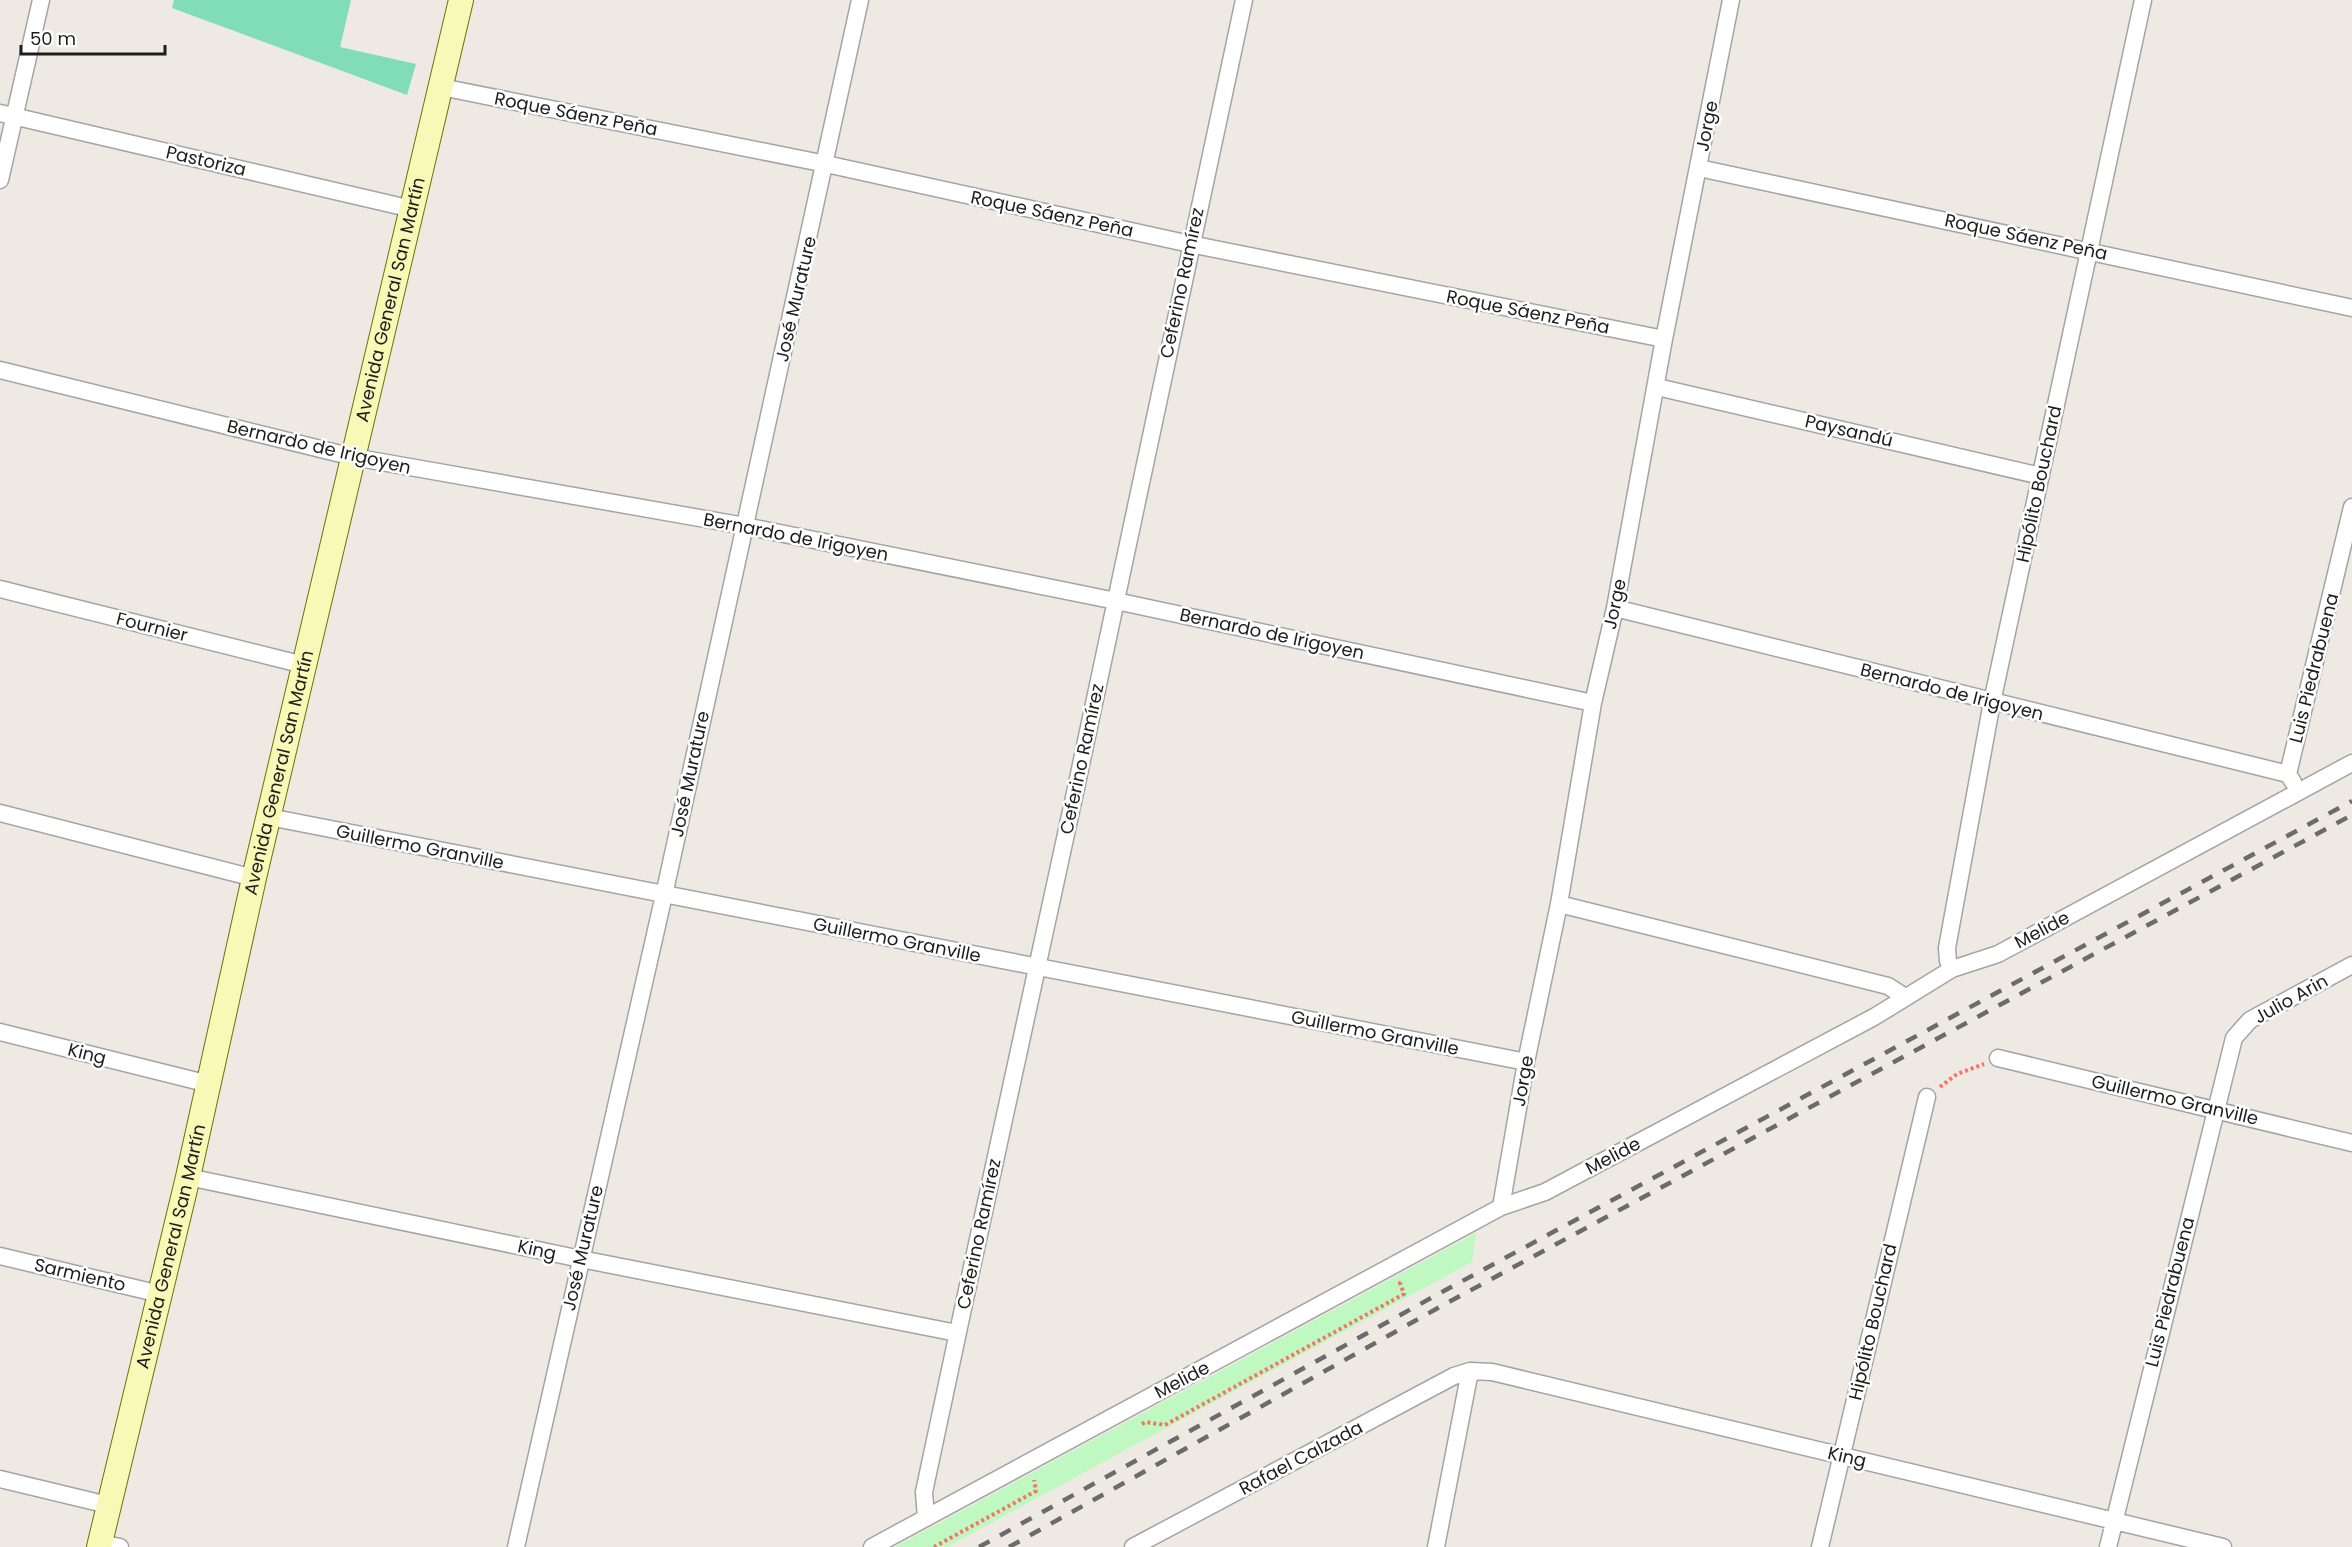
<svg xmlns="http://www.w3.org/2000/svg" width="2352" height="1547" font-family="Poppins,sans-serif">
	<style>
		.park { fill: #bff9c1 }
		.pitch { fill: #80ddb6 }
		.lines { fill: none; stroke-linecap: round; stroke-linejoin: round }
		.minor-casing { stroke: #a4a4a4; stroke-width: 19 }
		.secondary-casing { stroke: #6b7205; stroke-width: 26 }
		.path { stroke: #f87269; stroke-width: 4; stroke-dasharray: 3 3; stroke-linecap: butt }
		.minor { stroke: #fff; stroke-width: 16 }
		.secondary { stroke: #f8f9b6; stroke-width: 24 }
		.rail { stroke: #6b6b6b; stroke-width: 4.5; stroke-dasharray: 12 12; stroke-linecap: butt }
		.labels { text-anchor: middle; stroke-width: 5; stroke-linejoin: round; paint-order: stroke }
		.street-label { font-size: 18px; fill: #1d1d1d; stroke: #fff }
	</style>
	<rect width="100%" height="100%" fill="#eeeae3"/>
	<!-- park -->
	<path class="park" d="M1476,1233L1472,1262L947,1547H895Z"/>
	<!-- pitch -->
	<path class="pitch" d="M174,0H351L340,47L416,64L407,95L172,8Z"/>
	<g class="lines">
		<defs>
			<path id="minor" d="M441,87L826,164L1190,244L1664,339
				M0,113L412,209
				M1699,168L2352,308
				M0,180L41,0
				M0,370L353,457L745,526L1116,601L1593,703
				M1657,387L2041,476
				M0,589L304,665
				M1615,608L2288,774
				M2293,782L2288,774L2352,507
				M0,813L254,878
				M269,817L1526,1062
				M1559,904L1888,986L1905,997
				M1952,969L1948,961L1947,948L1992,702L2143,0
				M0,1032L209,1084
				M1998,1058L2352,1143
				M188,1177L581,1259L957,1333
				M1501,1207L1526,1062L1559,904L1593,703L1615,608L1664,339L1731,0
				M0,1256L160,1294
				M0,1479L108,1505
				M926,1518L924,1492C973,1257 1026,1023 1076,788C1132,525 1186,262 1244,0
				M100,1543L120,1547
				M516,1547L664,895L860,0
				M872,1547L1501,1207L1545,1192L1874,1017L1952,969L1998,954L2352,763
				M1133,1547L1454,1376L1470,1371L1492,1372L2223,1547
				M1436,1547L1470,1371
				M1820,1547L1927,1097
				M2108,1547L2234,1038L2250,1020L2352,965"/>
			<g id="secondary">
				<path id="s1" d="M99,1547L188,1177L254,878L461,0"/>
			</g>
		</defs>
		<!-- minor casing -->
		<use href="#minor" class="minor-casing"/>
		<!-- secondary casing -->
		<use href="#secondary" class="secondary-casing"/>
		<!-- path -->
		<path class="path" d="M1940,1087L1957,1074L1984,1064
			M1142,1424L1145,1422L1165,1425L1404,1294L1400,1283L1403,1282
			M934,1547L1036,1491L1034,1480"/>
		<!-- minor -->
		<use href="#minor" class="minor"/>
		<!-- secondary -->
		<use href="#secondary" class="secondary"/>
		<!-- rail -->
		<path class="rail" d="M979,1547L1442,1292L2352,801
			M1009,1547L1447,1303L2352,815"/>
	</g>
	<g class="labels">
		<!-- street labels -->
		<g class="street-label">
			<text transform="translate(576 114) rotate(11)" y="6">Roque Sáenz Peña</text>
			<text transform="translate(1707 126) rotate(-79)" y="6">Jorge</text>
			<text transform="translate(206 161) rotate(13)" y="6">Pastoriza</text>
			<text transform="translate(1052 214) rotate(12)" y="6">Roque Sáenz Peña</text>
			<text transform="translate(2026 237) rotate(12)" y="6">Roque Sáenz Peña</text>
			<text transform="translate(1182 283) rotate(-78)" y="6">Ceferino Ramírez</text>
			<text transform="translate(796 299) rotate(-77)" y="6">José Murature</text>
			<text dy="6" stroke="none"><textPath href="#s1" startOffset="1281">Avenida General San Martín</textPath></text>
			<text transform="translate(1528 312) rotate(11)" y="6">Roque Sáenz Peña</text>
			<text transform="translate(1849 431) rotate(13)" y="6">Paysandú</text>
			<text transform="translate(319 447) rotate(13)" y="6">Bernardo de Irigoyen</text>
			<text transform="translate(2039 484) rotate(-78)" y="6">Hipólito Bouchard</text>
			<text transform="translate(796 537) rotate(11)" y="6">Bernardo de Irigoyen</text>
			<text transform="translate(1615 604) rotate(-78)" y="6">Jorge</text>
			<text transform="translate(152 627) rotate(14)" y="6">Fournier</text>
			<text transform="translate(1272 634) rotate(12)" y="6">Bernardo de Irigoyen</text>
			<text transform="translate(2314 668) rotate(-76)" y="6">Luis Piedrabuena</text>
			<text transform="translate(1952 692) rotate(14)" y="6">Bernardo de Irigoyen</text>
			<text transform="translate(1082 759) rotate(-78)" y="6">Ceferino Ramírez</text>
			<text dy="6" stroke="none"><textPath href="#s1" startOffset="795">Avenida General San Martín</textPath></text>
			<text transform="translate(690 774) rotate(-78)" y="6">José Murature</text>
			<text transform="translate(420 847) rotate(11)" y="6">Guillermo Granville</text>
			<text transform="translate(2042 930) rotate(-28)" y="6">Melide</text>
			<text transform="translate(897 940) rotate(11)" y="6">Guillermo Granville</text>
			<text transform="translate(2291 999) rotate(-29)" y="6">Julio Arin</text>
			<text transform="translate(1375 1033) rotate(11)" y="6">Guillermo Granville</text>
			<text transform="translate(87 1054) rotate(14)" y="6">King</text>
			<text transform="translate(1523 1081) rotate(-80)" y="6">Jorge</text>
			<text transform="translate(2175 1100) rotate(13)" y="6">Guillermo Granville</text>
			<text transform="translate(1613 1156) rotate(-28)" y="6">Melide</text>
			<text transform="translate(979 1234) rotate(-78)" y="6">Ceferino Ramírez</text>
			<text dy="6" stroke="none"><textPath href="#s1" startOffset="309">Avenida General San Martín</textPath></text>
			<text transform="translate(583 1248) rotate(-77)" y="6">José Murature</text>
			<text transform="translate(537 1250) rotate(12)" y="6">King</text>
			<text transform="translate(80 1275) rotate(13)" y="6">Sarmiento</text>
			<text transform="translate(2170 1292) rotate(-76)" y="6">Luis Piedrabuena</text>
			<text transform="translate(1873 1322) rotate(-77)" y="6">Hipólito Bouchard</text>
			<text transform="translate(1182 1380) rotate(-28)" y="6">Melide</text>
			<text transform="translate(1847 1457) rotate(13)" y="6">King</text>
			<text transform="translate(1301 1458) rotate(-28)" y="6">Rafael Calzada</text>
		</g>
	</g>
	<!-- scale -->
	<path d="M21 45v9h144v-9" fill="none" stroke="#1d1d1d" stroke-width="3"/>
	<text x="30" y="45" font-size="18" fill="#1d1d1d" stroke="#ffffff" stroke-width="4.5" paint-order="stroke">50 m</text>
</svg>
